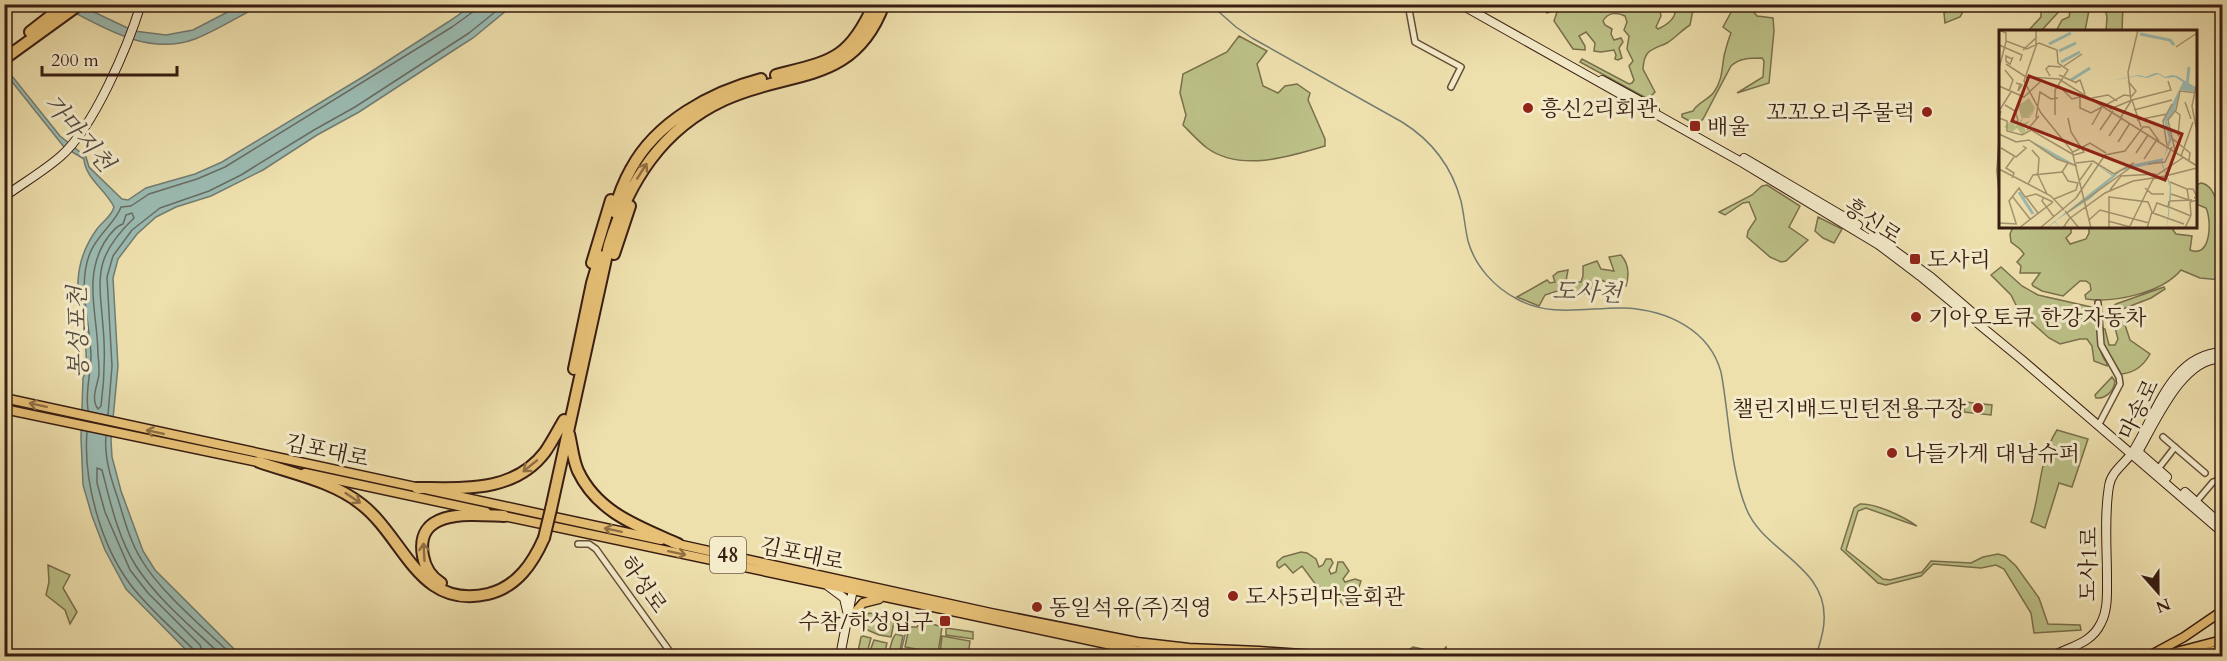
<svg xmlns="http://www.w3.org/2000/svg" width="2227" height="661" font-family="Cardo,'Noto Serif KR',serif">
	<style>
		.green { fill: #bcc187; stroke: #7a6f4c; stroke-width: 1.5 }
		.water { fill: #9bbbb2; stroke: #737c72; stroke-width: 1.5 }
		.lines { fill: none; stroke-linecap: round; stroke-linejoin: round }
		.shore { stroke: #6a6c62; stroke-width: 1.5 }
		.stream { stroke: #737c72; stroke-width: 1.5 }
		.street-casing { stroke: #664e39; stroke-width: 8 }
		.secondary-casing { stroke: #381d12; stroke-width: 10 }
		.primary-casing { stroke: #381d12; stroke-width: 11 }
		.highway-casing { stroke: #381d12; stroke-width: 14 }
		.street { stroke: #f4ebca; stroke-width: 5 }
		.secondary { stroke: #f4ebca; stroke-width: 8 }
		.primary { stroke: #e7c076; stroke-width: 8 }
		.highway { stroke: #e7c076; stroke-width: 10 }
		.highway-bridge-casing { stroke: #381d12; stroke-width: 14; stroke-linecap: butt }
		.highway-bridge { stroke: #e7c076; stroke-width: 10 }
		.oneway { stroke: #906e44 }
		.poi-dot { fill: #8f2418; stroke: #f4ebca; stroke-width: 2 }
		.labels { text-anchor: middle; stroke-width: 6; stroke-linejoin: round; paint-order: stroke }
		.shield { fill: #f4ebca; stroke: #705b49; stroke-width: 1.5 }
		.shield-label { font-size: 21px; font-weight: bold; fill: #381d12 }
		.poi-label { font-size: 22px; fill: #381d12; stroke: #f4ebca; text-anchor: start }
		.street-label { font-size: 22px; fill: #381d12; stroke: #f4ebca }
		.water-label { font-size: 24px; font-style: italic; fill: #564c42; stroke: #f4ebca }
		.inset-river { fill: none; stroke: #9bbbb2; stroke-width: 3 }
		.inset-road { fill: none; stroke: #a5926f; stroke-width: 1.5 }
		.view { fill: #8f2418; fill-opacity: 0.15; stroke: #8f2418; stroke-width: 3 }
		.inset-edge { fill: none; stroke: #381d12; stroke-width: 3 }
	</style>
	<rect width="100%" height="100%" fill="#eee0ad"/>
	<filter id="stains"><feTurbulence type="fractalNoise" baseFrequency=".00333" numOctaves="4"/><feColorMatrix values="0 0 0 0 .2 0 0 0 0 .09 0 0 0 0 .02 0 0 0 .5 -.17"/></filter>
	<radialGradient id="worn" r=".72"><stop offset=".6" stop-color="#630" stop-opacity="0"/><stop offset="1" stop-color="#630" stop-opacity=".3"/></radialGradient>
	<!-- green -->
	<path class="green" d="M1964,4L1967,5L1960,17L1945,23L1944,13Z
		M1540,5H1570L1573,11L1577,12L1581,5H1659L1661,16L1656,27L1658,29C1669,24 1678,17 1675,5H1694L1690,25C1682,30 1675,38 1667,43C1652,50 1644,49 1643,69L1655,92L1648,99L1580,62L1582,59L1629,84L1632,83L1634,80L1629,66L1633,61L1627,49L1629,36L1624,30L1627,22L1625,16C1617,12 1608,12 1603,21L1605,25L1612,29L1611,34L1614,40L1621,38L1623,42L1619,48L1622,58L1618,60L1615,59L1616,55L1614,50L1601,52L1594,51L1595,43L1586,32L1579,36L1585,46V50L1573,49L1554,21L1557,12L1554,10L1547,13Z
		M1735,5H1756L1752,10L1757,16L1773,18L1774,31L1769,83L1737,93L1763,77L1764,61L1762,58C1751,58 1739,58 1731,66L1703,119L1697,125L1682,117V114L1693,111C1697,103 1708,100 1714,92C1722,81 1722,69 1724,56C1726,48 1728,40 1731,33L1723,27Z
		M2041,5H2065L2041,31H2028L2041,17Z
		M2071,5H2090L2085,31H2056L2062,20L2069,17Z
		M2104,5H2123L2122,31H2106L2107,17Z
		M1239,36L1267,51L1257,64L1263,86L1278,93L1285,86L1297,84L1310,93L1308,100L1325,139V146C1289,157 1240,172 1207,148C1198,141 1190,132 1183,125L1186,115L1180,93L1183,74L1227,52Z
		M2000,124V204L1997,171Z
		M2201,183C2227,187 2218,254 2222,277L2221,280L2200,278L2181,270C2162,293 2114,303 2086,299L2085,295L2091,290L2090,284L2086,281H2080L2063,296L2042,291L2033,286L2032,284L2040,273H2020L2021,266L2017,262L2024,254L2020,249L2011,242L2010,234L2013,227H2071V233L2066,238L2070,244L2086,239L2089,233V227H2175L2173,230L2176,234L2192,236L2190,250C2211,259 2212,221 2206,208L2196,204V185Z
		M1767,185L1800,206L1789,227L1808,240L1786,261L1781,262L1770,257L1747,237L1748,231L1756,219L1749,202L1743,203L1725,215L1719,212L1752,195L1762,186Z
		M1818,217L1842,229L1834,243L1823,238L1815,231Z
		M1621,255C1629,264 1629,276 1626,286L1609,284L1598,278L1595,280L1599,286L1597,291L1577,296L1573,289L1566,288L1545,295L1539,306L1517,297L1547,280L1550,283L1555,282L1553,276L1558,272L1568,270L1566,281L1581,282L1583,276V266L1597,261L1601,269L1614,271L1609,257Z
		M2001,267L2022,286L2038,295L2091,307C2103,323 2093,347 2107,363V366L2094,361L2092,346L2087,339H2080L2060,344L2049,338L2019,311L2011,295L1991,275Z
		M2164,287L2165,289L2151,298L2120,310L2130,340L2150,354C2144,365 2134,373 2121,374L2103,344L2102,328L2105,329L2109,345H2115L2118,339L2110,309L2116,304Z
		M2112,377L2115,381C2114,391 2106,399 2096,398L2095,395Z
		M1965,402L1992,405L1991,415L1964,412Z
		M2057,430L2088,439L2072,487L2059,483L2045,528L2031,522C2041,492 2039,458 2057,430Z
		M1860,504C1876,503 1904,517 1917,526L1866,508L1858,511L1846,550L1883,579L1890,580L1922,572L1931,561L1971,563L1983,557L1998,554L2005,556L2016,566L2039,598L2048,624L2080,625L2081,630L2034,633L2031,613L2004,569L1996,565L1981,568L1933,564L1921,576L1886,585L1878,583L1841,549L1854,508Z
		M1301,552L1307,553L1316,559L1319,567L1323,565L1326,559H1331L1333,563L1329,570L1331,574L1336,572L1338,562H1343L1349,571L1343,579L1345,582L1355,579L1361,581L1356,596L1346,607L1338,599L1316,585L1302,566L1293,573L1285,564L1279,568L1277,566V562L1283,557Z
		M48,565L70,575L63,588L77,612L70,624L65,610L46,595L49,582Z
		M869,613L895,617L891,637L879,635L863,628L866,616Z
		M920,620L942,627L938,653L905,647L909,627H917Z
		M946,628L973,632V639L946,635Z
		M896,634L903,636L899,656H886C892,650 890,639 896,634Z
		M863,636L871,638L867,653L857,656L861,637Z
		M942,636L970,641L968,656L940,654Z
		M874,640L887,643L885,652L881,654L870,651Z
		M1413,647L1441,653L1446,647L1449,656H1428L1409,653L1410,649Z"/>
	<!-- water -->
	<path class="water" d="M60,5H79L134,31L166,35L193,30L241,5H261C239,16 218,30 195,39C147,57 101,26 60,5Z
		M473,5H513L473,38L451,52L359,112L317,135L263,170L211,196L176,207L156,217L137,234L118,259L113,278L118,366L111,440L112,457L121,491L143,551L155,570L241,656H192L126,589L105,550L92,516L83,485L81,438L83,378C93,362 77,303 78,281C79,262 86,244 97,229C103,221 112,216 114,207C106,190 85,178 84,159L64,147L5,73L4,66L60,136L86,157L89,167L122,199L128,200L146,188L195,174L222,162L366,75L448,22Z"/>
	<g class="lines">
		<!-- shore -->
		<path class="shore" d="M132,213L134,218C88,262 101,282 104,341C105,364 104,384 101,406L98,409C90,398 98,385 99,374C99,368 99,362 98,355C98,316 83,279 104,243C109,235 115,226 123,224L126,215Z
			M88,410C85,391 91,374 91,355C90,322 77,285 90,253C97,235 116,222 121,207L131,206L149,194L197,179L225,167L452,27L474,11L476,4
			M108,415L112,366L107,277L113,256L132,230L160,208L209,191L241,175L314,130L355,107L469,33L505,4
			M87,432C83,481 101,545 130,584C148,608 173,629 194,650L196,656
			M106,436C104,457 111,479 118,499C124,519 130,541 141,559C160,592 205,629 233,656
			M204,656L200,645L148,593L130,570L105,512L97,483V468L102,470C110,501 118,538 136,566C158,600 193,628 222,656"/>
		<!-- stream -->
		<path class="stream" d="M1210,4L1236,27L1252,38L1402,122C1431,140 1452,167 1461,201C1464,214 1465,228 1468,241C1475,266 1494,287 1517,299C1551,318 1588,307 1625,308C1666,310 1709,329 1721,372C1729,414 1730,468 1746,508C1763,552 1828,566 1824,621C1824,633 1819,645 1816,656
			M900,656L905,635"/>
		<defs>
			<path id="street" d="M1408,4L1415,42L1461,67L1451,87
				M2098,303L2101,345L2119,377L2120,384L2098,426
				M2163,437L2205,473
				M2158,469L2175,447
				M2196,502L2213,482L2219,480L2222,481
				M578,544H589L596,549L673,656"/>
			<path id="secondary" d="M1460,4L1743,163L1879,245L1920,276L2021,359L2222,532
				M1602,80L1655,109
				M1744,158L1858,225
				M4,197C23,183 44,171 61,156C94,127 128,46 141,4
				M1873,235L1931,277L1981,320
				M2135,449L2167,477
				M2136,452H2138C2155,423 2183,356 2222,359
				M2185,492L2222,525
				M828,586L844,598L847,611
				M840,656L854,584
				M2053,656C2071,646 2091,644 2101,623C2108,610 2107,593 2107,578C2107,548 2104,516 2109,486C2111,472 2124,464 2132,453C2156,416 2170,355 2222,352"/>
			<path id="primary" d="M4,398L661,540
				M4,409L263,463
				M305,473L486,512
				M499,515L1135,650L1195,656
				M673,543L991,613L1137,642L1189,648L1259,651L1331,656
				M851,617L863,603L879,599
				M2149,656L2184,637L2222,611
				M2161,656L2222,640
				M2190,656L2222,649"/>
			<path id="highway" d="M30,32L66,4
				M4,59L80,4
				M776,75C831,61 849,60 874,4
				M614,212C618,197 623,183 631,169C656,122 711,92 761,79
				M614,254L630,206
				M592,263L611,200
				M574,369L592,283L600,256
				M569,434C572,446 573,460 578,471C598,513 638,526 678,544
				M259,462C293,474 332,481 361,504C405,538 418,610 488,594C517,587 533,563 544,538
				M417,488C463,488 514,493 545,452C552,442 558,430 564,420
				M551,509L609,245C629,181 662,129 724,100C790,69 853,87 884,4
				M441,583C431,577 425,567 423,556C414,507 474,515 504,516"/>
		</defs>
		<!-- street casing -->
		<use href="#street" class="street-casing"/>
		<!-- secondary casing -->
		<use href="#secondary" class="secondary-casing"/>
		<!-- primary casing -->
		<use href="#primary" class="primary-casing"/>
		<!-- highway casing -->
		<use href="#highway" class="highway-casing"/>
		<!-- street -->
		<use href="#street" class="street"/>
		<!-- secondary -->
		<use href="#secondary" class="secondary"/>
		<!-- primary -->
		<use href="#primary" class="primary"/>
		<!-- highway -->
		<use href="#highway" class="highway"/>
		<defs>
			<path id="highway-bridge" d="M544,538L551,509"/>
		</defs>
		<!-- highway-bridge casing -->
		<use href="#highway-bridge" class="highway-bridge-casing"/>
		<!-- highway-bridge -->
		<use href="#highway-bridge" class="highway-bridge"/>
	</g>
	<!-- one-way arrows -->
	<defs><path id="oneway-shaft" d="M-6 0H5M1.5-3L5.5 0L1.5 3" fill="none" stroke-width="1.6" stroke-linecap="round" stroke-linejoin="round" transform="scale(1.5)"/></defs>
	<g class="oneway">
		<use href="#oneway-shaft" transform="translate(642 171) rotate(-57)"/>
		<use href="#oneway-shaft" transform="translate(38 405) rotate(-168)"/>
		<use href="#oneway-shaft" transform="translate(155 432) rotate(-168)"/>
		<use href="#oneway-shaft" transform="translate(530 466) rotate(141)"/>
		<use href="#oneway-shaft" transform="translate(353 498) rotate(34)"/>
		<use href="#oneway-shaft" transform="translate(613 530) rotate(-168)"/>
		<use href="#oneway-shaft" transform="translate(424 552) rotate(-93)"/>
		<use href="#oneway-shaft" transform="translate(677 553) rotate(12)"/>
	</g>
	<!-- markers -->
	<g class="poi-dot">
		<circle cx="1528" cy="108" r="6"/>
		<circle cx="1927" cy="112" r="6"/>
		<rect x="1689" y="120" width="12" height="12" rx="3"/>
		<rect x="1909" y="253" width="12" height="12" rx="3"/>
		<circle cx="1916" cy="317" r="6"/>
		<circle cx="1978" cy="408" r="6"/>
		<circle cx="1892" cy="453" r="6"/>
		<circle cx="1233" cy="596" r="6"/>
		<circle cx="1037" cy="607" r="6"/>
		<rect x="939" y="615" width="12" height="12" rx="3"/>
	</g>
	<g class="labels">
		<!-- shield labels -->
		<rect class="shield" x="710" y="537" width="36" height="36" rx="4.5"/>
		<g class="shield-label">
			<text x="728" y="562">48</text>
		</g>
		<!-- poi labels -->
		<g class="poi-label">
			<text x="1540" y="116">흥신2리회관</text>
			<text x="1915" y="120" text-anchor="end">꼬꼬오리주물럭</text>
			<text x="1707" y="134">배울</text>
			<text x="1927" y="267">도사리</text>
			<text x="1928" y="325">기아오토큐 한강자동차</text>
			<text x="1966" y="416" text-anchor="end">챌린지배드민턴전용구장</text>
			<text x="1904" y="461">나들가게 대남슈퍼</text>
			<text x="1245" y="604">도사5리마을회관</text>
			<text x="1049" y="615">동일석유(주)직영</text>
			<text x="933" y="629" text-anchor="end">수참/하성입구</text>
		</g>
		<!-- street labels -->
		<g class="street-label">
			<text transform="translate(1873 221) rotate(33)" y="8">흥신로</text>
			<text transform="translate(2138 409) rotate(-64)" y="8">마송로</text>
			<text transform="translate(327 450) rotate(12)" y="8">김포대로</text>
			<text transform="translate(802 553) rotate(12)" y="8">김포대로</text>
			<text transform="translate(2088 564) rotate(-89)" y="8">도사1로</text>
			<text transform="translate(644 584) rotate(55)" y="8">하성로</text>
		</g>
		<!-- water labels -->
		<g class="water-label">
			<text transform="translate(79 133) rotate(49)" y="8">가마지천</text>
			<text transform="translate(1587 292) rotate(2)" y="8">도사천</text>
			<text transform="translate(78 332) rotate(-91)" y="8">봉성포천</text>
		</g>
	</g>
	<!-- overview -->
	<g transform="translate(1999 30)">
		<rect width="198" height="198" fill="#eee0ad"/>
		<path d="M30,68L36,78L31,89L33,81L30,88H24L22,94L31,91L25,97L27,101L23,105L18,98L13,102L5,97L14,89L16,96L20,93L23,89L19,76Z" fill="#bcc187"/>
		<path d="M71,0L99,46L112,51L139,45L147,47L156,43H159L166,47L173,45L178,46L198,58V62L181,60L176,80L168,91L173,109L163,132L172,156V168L168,198L171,157L162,132L122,141L91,169L56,191L61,198L56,192L47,198L113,146L94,132L74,134L58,129L31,110L17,112L0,104L17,111L31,110L75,134L94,132L114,145L131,135L165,128L170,109L165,90L184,52L176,47L166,48L159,44L148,48L138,46L112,51L99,46Z" fill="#9bbbb2"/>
		<path class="inset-river" d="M141,4L171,10L175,15M50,14L72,3M60,21L77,13M62,32L81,22M72,50L91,38M188,56L190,37M20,162L34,184"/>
		<path class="inset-road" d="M0,0L7,3V12L0,38M37,0V16L25,51L42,83L73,121L90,190M7,11L28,19L40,13L58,20L59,33L69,40L56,60V85M0,15L23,25L21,31M177,17L198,3M24,20L38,7M13,29L7,26V31L11,34L14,27M7,34L27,47L60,49L198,136M65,36L83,24M6,40L14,50L10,61M60,45L78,53M51,46L47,39L50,36L62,37M129,51L137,61L132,67M77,52L81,50L86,64M198,52L193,76L198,102M17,53L20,54H21L23,55L19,61L21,54M59,55L73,69L81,67V78L92,83L125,65L132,66M0,56L25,67L43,50M93,68L109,65L118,71M133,70L172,60L169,51M186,72L192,89M6,75L16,81L19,90L16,94M111,79L133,70L142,97M135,80L173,70M0,81L12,62M2,81L0,88L8,91V101L23,105L32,100L75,125M176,81L181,85L179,106M122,87L132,71L129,42L139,0M37,88L41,62L52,69L59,68M69,88L72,102L85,122L75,125M138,90L168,84M93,95L103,77M28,100L40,86M101,100L114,81M0,104L17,112L30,110L58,129L78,136M110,106L123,87M174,109L191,123L190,130M119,112L131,93M168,115L164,91L173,74M2,118L17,127L27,118L24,116M33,120L40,128L39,143M176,120L169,90L177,80L181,61L198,63M74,122L91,113L107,123M137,123L149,105M182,126L194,92M145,129L157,111M77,133L94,131L115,144L135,133M149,134L166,132L173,117M0,139L52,166L65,180M38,143L48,164M13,148L15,143L7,138L15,127M154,149L198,138M81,150L93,133M171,152L188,159L190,171M29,154L34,145L63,142L69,133M146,158L153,164H165M188,159H194L198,167L195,168M111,160L122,146L157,144M172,164L190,170M13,166L31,189M27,167L39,183M45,167L43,171L55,187M110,167L149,172L153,182L148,198M55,169L77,160L79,153L69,151L63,141M86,170L131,138M170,171L169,177L158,173L154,183L185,194M171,171L193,170M170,177L192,186M66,181L80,198M68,183L85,170M109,191L135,198M0,193L18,194M17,193L10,171L20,158L26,167L37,164L54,172M20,198L54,172M41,198L77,168L106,125L126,121L144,97H150L160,111M64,198L70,189L106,163L134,151L154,148M92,198L90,190L101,180L150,193M110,198V166M130,198L155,147L185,127M186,198L192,185L191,172L198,170"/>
		<path class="view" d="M30,46L183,104L166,150L13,91Z"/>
		<rect width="198" height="198" class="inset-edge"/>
	</g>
	<!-- margin -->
	<rect width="2227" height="661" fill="none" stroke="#eee0ad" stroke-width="24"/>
	<rect x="6" y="6" width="2215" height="649" fill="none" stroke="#381d12" stroke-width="3"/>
	<rect x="12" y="12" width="2203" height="637" fill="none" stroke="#381d12" stroke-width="1.5"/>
	<!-- north arrow -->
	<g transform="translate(2158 592) rotate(159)" stroke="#f4ebca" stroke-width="4.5" paint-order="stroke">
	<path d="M0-4.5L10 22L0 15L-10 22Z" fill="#381d12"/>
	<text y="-9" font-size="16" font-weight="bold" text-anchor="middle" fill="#381d12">N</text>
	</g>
	<!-- scale -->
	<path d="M42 66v9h135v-9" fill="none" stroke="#381d12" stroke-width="3"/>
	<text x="51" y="66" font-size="18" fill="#381d12" stroke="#f4ebca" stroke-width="4.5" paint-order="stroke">200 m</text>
	<rect width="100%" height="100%" filter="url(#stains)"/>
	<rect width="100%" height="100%" fill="url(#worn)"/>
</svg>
